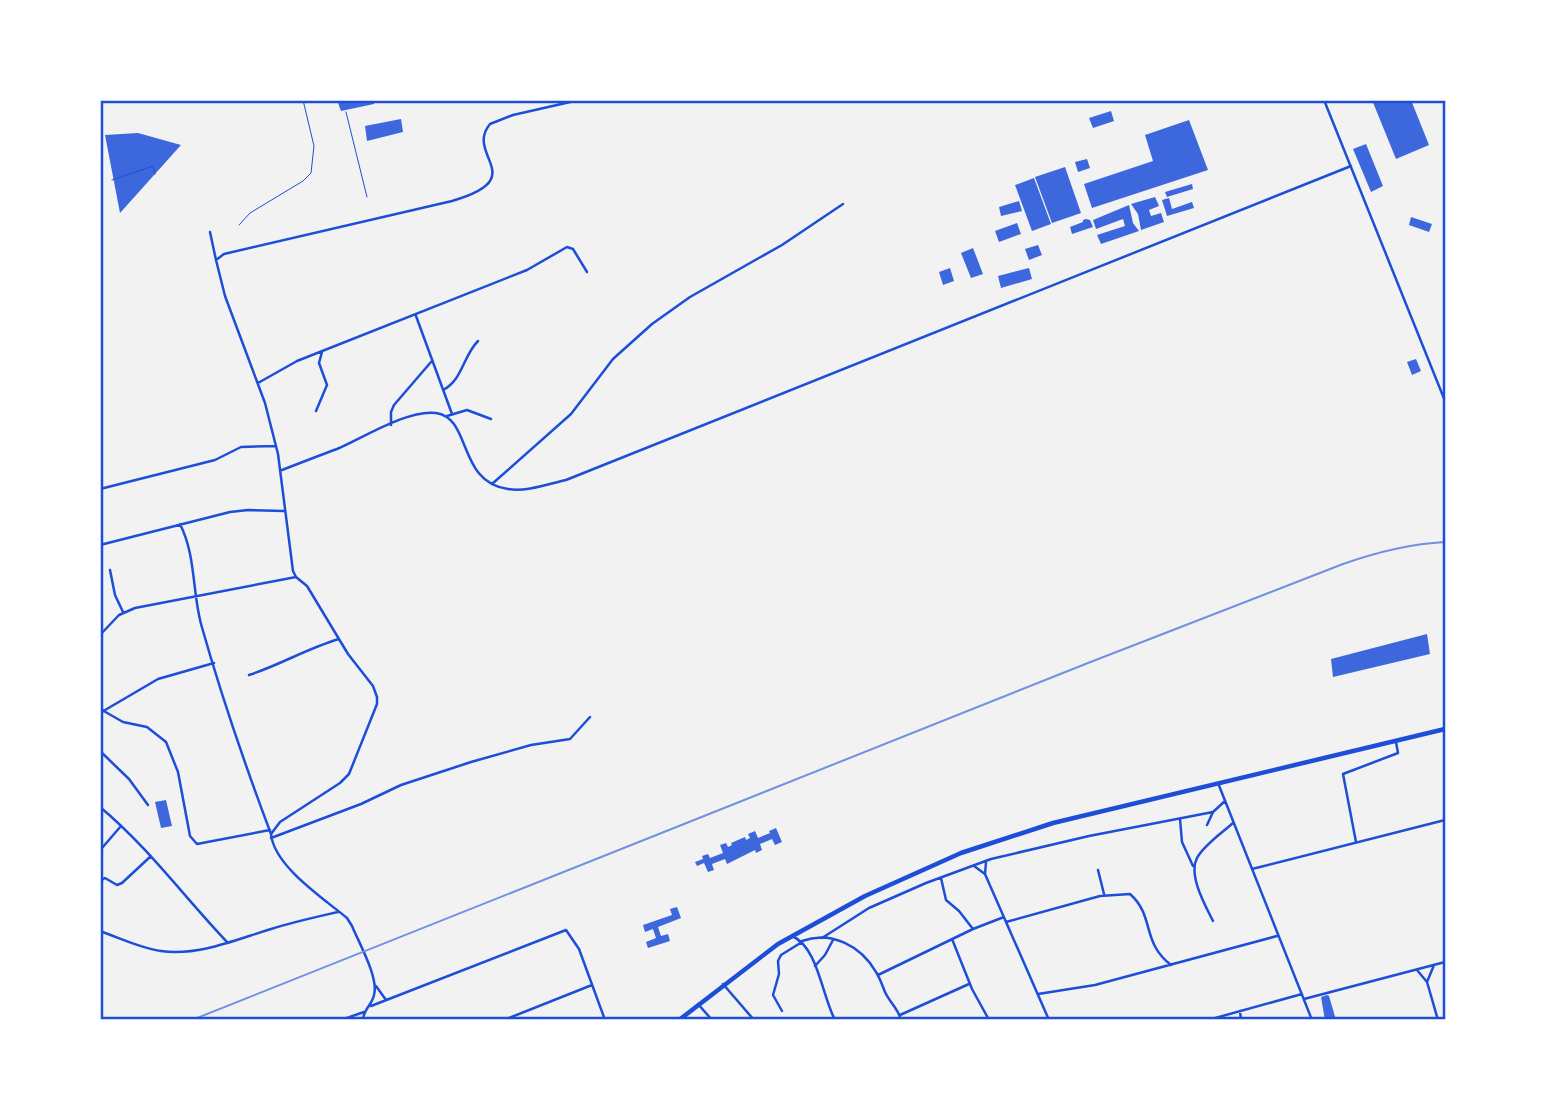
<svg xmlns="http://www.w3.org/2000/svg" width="1545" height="1120" font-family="'Golos Text',sans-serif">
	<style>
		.building { fill: #3d67dc }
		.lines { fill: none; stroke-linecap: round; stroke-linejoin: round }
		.path { stroke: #1d4ed8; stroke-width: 1 }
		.service { stroke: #1d4ed8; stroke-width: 1 }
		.minor { stroke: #1d4ed8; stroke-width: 2.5 }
		.trunk { stroke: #1d4ed8; stroke-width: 4.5 }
		.rail { stroke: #7290e2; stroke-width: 2 }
		.neatline { fill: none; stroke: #1d4ed8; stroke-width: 2.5 }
	</style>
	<rect width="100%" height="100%" fill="#f2f2f2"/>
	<!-- building -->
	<path class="building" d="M337,100H374V104L341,111Z
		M1372,100H1411L1429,145L1396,159Z
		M1111,111L1114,121L1093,128L1089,118Z
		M401,119L403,132L367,141L365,126Z
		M1189,120L1208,170L1092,208L1084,184L1153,161L1145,135Z
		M138,133L181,145L120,213L105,135Z
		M1366,144L1383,186L1371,192L1353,149Z
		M1087,159L1090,168L1078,172L1075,162Z
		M1065,167L1081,213L1052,223L1035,177Z
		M1034,178L1051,224L1032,231L1015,185Z
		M1192,184L1193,189L1167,197L1165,192Z
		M1155,197L1159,206L1149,210L1151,216L1161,213L1164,222L1141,230L1138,214L1131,204Z
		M1169,198L1172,209L1192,202L1194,208L1167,216L1162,200Z
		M1019,201L1022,211L1001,216L999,207Z
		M1129,205L1133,223L1139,231L1101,244L1097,235L1125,226L1123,219L1096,229L1093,220Z
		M1411,217L1432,224L1429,232L1409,225Z
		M1086,219L1090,220L1093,227L1072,234L1070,227L1083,222V220Z
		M1017,223L1021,234L999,242L995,231Z
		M1038,245L1042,255L1029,260L1025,249Z
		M973,248L983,274L971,278L961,253Z
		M950,268L954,281L943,285L939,272Z
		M1029,268L1032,279L1001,288L998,276Z
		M1416,359L1421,371L1412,375L1407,362Z
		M1427,634L1430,654L1333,677L1331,659Z
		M166,800L172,826L161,828L155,802Z
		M776,828L782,842L775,845L772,839L760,844L762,850L756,853L755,850L727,864L725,859L712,864L714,870L708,872L704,863L697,866L695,862L703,859L702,856L708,854L710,858L723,853L720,845L726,843L728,847L732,845L731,843L745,837L746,840L750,838L748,834L755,831L758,838L770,833L769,831Z
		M677,907L681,918L658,927L661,936L668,934L670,941L648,948L646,942L656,938L653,929L645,932L643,925L672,915L670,909Z
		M1327,995L1329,996L1336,1020H1325L1321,997Z"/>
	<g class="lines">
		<!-- path -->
		<path class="path" d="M112,180L153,166L155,174
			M239,225L250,213L303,181L311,173L314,146L303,100"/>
		<!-- service -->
		<path class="service" d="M346,112L367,197"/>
		<!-- minor -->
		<path class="minor" d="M1324,100L1445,401
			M210,232L216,260
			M416,316L452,414
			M258,383L297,361L527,270L567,247L573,249L587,272
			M443,390C462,381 463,356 478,341
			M316,411L327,385L319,363L322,352
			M447,416L467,410L491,419
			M391,425V412L394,405L431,362
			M282,470C300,463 318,456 337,449C363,438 408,409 436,413C472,418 457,482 508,489C527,492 548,484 566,480L1351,166
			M492,484L571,414L613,359L652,324L690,297L782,245L843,204
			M100,489L215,460L241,447L275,446
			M180,524C196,556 192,590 201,624C221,695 245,765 271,834
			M100,545L230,512L248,510L284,511
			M110,570L115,595L123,612
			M100,635L119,615L135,608L296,577
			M249,675C280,665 308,648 339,639
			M102,710L123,722L147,727L166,742L178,772L190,836L197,844L270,830
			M100,713L158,679L214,663
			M100,751L129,779L148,805
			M1218,783L1312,1020
			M100,807C148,847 185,898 228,943
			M1180,819L1182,842L1193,866
			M1207,825L1213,812
			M271,838L361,804L401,785L471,762L531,745L570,739L590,717
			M1356,842L1343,774L1398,753L1396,742
			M102,848L121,826
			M986,862L985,874L1049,1020
			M974,866L985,874
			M1252,869L1445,820
			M1098,870L1104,894
			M941,878L946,900L959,911L973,929
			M100,881L105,878L117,885L122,883L151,856
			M1213,921C1205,905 1188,875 1197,858C1204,845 1222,833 1233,823
			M1006,922L1100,896L1130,894C1155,916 1141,942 1171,965
			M100,931C120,938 140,948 161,951C199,956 235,940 271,929C293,922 316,917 338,912
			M792,936C818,947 822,996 835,1020
			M822,938L869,908L926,883L991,859L1089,836L1213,812L1225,801
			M952,939L972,989L988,1018L987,1020
			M802,941C831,930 861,946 876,972C880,978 882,985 885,992C890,1003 898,1008 901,1020
			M815,966L825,955L833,940
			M1417,970L1427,982L1438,1020
			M878,975L973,929L1004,917
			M1427,982L1434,965
			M723,984L754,1020
			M376,986L386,1000
			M1038,994L1095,985L1277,936
			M1304,999L1445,962
			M698,1004L712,1020
			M371,1006L566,930L579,949L605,1020
			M782,1011L773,995L779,974L778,961L781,955L802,942
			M1240,1011L1241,1020
			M900,1015L969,984
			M341,1020L364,1012
			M363,1020C363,1010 372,1005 374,995C379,978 359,943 352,926L347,918C323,898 274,866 271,834L280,822L340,783L349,774L377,704V697L373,686L348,654L307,586L296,577L293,571L278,454L265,403L225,296L216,260L224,254L452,201C532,178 464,155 490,124L513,115L579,100
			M504,1020L592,985
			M1208,1020L1302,994"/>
		<!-- trunk -->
		<path class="trunk" d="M679,1020L778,944L865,896L961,853L1053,823L1445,729"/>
		<!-- rail -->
		<path class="rail" d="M192,1020L1088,663L1343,564C1377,552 1409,544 1445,542"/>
	</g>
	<!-- border -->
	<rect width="1545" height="1120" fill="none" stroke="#ffffff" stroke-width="203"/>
	<rect x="102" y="102" width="1342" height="916" class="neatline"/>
</svg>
